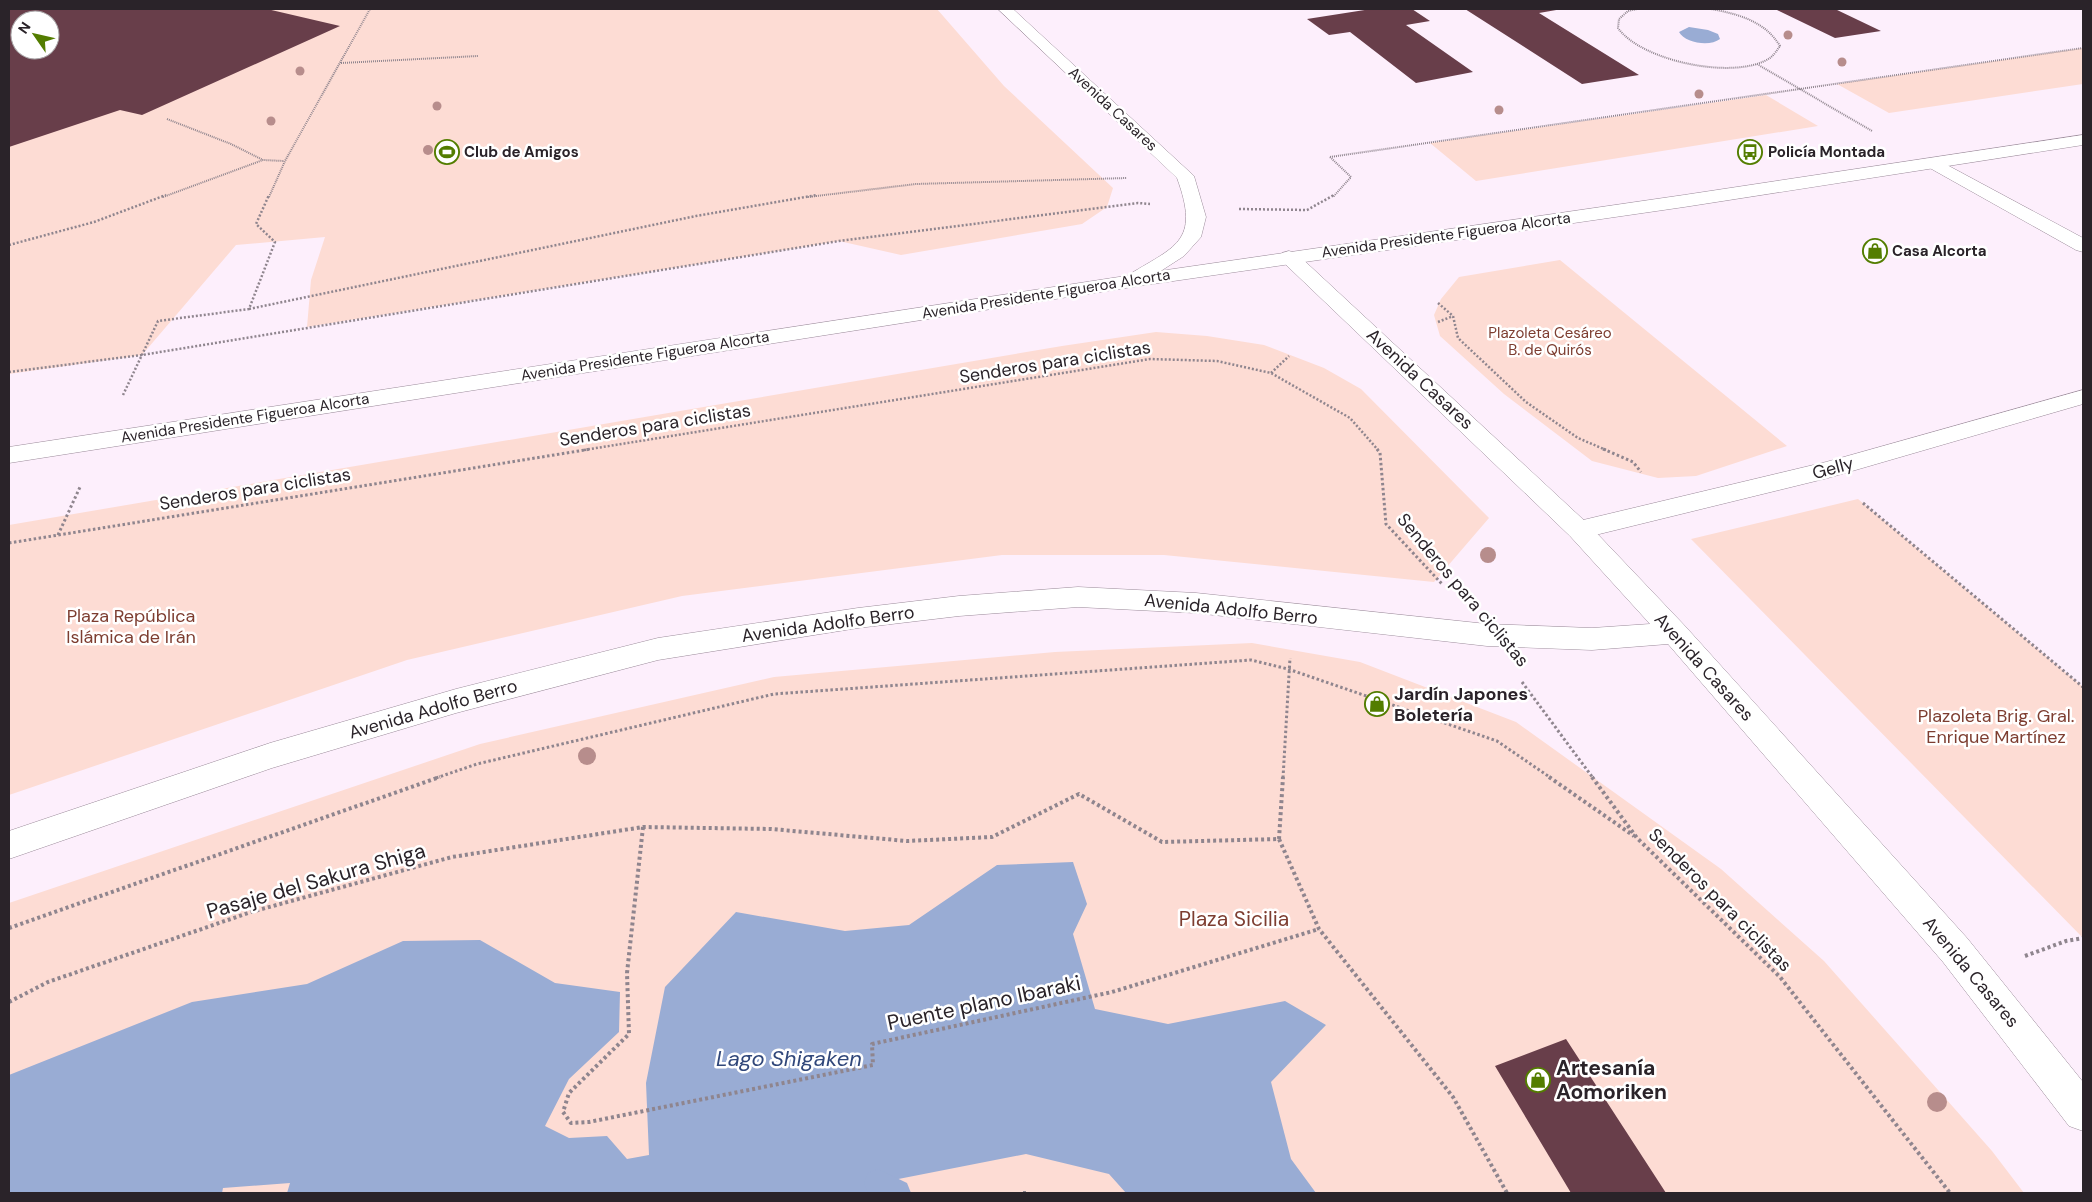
<svg xmlns="http://www.w3.org/2000/svg" width="2092" height="1202" font-family="'DM Sans',sans-serif">
	<style>
		.green { fill: #fddcd4; fill-rule: evenodd }
		.water { fill: #99acd4 }
		.lines { fill: none; stroke-linecap: round; stroke-linejoin: round }
		.stream { fill: #99acd4; fill-rule: evenodd }
		.building { fill: #683e4a; fill-rule: evenodd }
		.street-casing { stroke: #9b8b9a; stroke-width: 1 }
		.secondary-casing { stroke: #9b8b9a; stroke-width: 1 }
		.primary-casing { stroke: #9b8b9a; stroke-width: 1 }
		.path-far3 { stroke: #8f858e; stroke-width: 2; stroke-dasharray: 1 1; stroke-linecap: butt }
		.path-far2 { stroke: #8f858e; stroke-width: 2.5; stroke-dasharray: 2 2; stroke-linecap: butt }
		.path-far1 { stroke: #8f858e; stroke-width: 3; stroke-dasharray: 2.5 2.5; stroke-linecap: butt }
		.path { stroke: #8f858e; stroke-width: 4; stroke-dasharray: 3 3; stroke-linecap: butt }
		.street { fill: #fff; fill-rule: evenodd }
		.secondary { fill: #fff; fill-rule: evenodd }
		.primary { fill: #fff; fill-rule: evenodd }
		.tree { fill: #b78d8c }
		.labels { text-anchor: middle; stroke-width: 5; stroke-linejoin: round; paint-order: stroke }
		.far-street-label { font-size: 15px; fill: #2a2329; stroke: #fff }
		.far-poi-label { font-size: 15px; font-weight: bold; fill: #2a2329; stroke: #fff; text-anchor: start }
		.far-park-label { font-size: 15px; fill: #7d3d30; stroke: #fff }
		.street-label { font-size: 18px; fill: #2a2329; stroke: #fff }
		.park-label { font-size: 18px; fill: #7d3d30; stroke: #fff }
		.poi-label { font-size: 18px; font-weight: bold; fill: #2a2329; stroke: #fff; text-anchor: start }
		.near-street-label { font-size: 21px; fill: #2a2329; stroke: #fff }
		.near-park-label { font-size: 21px; fill: #7d3d30; stroke: #fff }
		.near-poi-label { font-size: 21px; font-weight: bold; fill: #2a2329; stroke: #fff; text-anchor: start }
		.near-water-label { font-size: 22px; font-style: italic; fill: #30477a; stroke: #fff }
	</style>
	<rect width="100%" height="100%" fill="#fdeffc"/>
	<!-- green -->
	<path class="green" d="M9,9H937L1004,86L1113,188L1107,207L1082,224L901,255L839,241L307,327L311,280L325,237L236,245L142,355L9,374ZM20,20H50V50H20Z
		M2083,48V84L1889,113L1837,84Z
		M1766,95L1818,126L1476,181L1430,143Z
		M1560,260L1787,446L1696,476L1658,478L1592,461L1504,394L1440,336L1434,315L1441,299L1459,277Z
		M1156,332L1207,336L1264,345L1324,368L1361,389L1489,518L1434,582L1164,555H1002L682,596L407,660L9,795V525L1062,346Z
		M1858,499L2083,687V938L1691,539Z
		M1252,643L1360,662L1516,722L1721,869L1824,961L1992,1151L2024,1193H9V903L480,744L774,677L1055,652Z"/>
	<!-- water -->
	<path class="water" d="M1689,27L1708,30L1718,34L1720,39C1710,47 1685,43 1679,32Z
		M1073,862L1087,904L1073,934L1095,1009L1168,1024L1285,1001L1326,1025L1271,1082L1291,1159L1316,1193H1126L1109,1174L1026,1154L878,1183L872,1193H287L290,1183L223,1188L222,1193H9V1075L192,1002L307,984L403,941L480,940L555,983L620,992L619,1032L569,1079L545,1126L569,1138L607,1136L627,1159L649,1155L646,1083L665,987L736,912L845,931L909,925L997,865Z"/>
	<g class="lines">
		<!-- stream -->
		<path class="stream" d="M878,1169L907,1183L911,1193H868L864,1183L868,1173Z"/>
	</g>
	<!-- building -->
	<path class="building" d="M9,9H267L340,26L142,115L120,110L9,147ZM20,20H50V50H20Z
		M1371,9H1412L1430,21L1406,25L1473,72L1416,83L1350,32L1329,35L1307,19Z
		M1465,9H1562L1539,13L1639,75L1582,84Z
		M1775,9H1835L1881,31L1835,38Z
		M1566,1039L1666,1193H1571L1495,1066Z"/>
	<g class="lines">
		<defs>
			<path id="street" d="M1934,158L2083,238V252L2076,250L1928,167L1925,163L1928,159Z
				M2083,390V404L1828,478L1579,539L1570,536L1566,530L1570,524L1579,521L1826,462Z"/>
			<path id="secondary" d="M998,9H1013L1194,176L1206,217L1201,237L1184,256L1139,285L1132,287L1125,285L1122,281L1125,277C1175,246 1201,243 1177,178Z
				M1289,251L1296,253L1588,524L1685,626L1967,938L2083,1082V1131L2069,1126L1943,962L1668,644L1592,650L1487,646L1196,613L1078,607L959,616L858,628L658,660L456,713L272,768L9,859V831L270,743L456,689L658,638L858,608L959,596L1078,587L1196,593L1487,624L1592,628L1650,624L1570,536L1282,261L1279,257L1282,253Z"/>
			<path id="primary" d="M2083,135V145L1684,207L1132,287L9,463V447L1132,275L1684,195Z"/>
		</defs>
		<!-- street casing -->
		<use href="#street" class="street-casing"/>
		<!-- secondary casing -->
		<use href="#secondary" class="secondary-casing"/>
		<!-- primary casing -->
		<use href="#primary" class="primary-casing"/>
		<!-- path-far3 -->
		<path class="path-far3" d="M1637,9L1628,11L1619,19L1618,28C1641,61 1735,81 1770,58C1774,55 1777,50 1780,46C1765,21 1738,14 1711,9
			M341,63L478,56
			M1757,64L1872,131
			M167,119L231,144L263,160
			M1330,157L2083,48
			M1330,157L1351,177L1333,197
			M163,197L263,160L284,161
			M269,197L285,161L370,9
			M808,197L916,184L1127,178"/>
		<!-- path-far2 -->
		<path class="path-far2" d="M1239,209L1307,210L1334,195
			M9,245L94,222L166,195
			M1438,303L1453,316L1458,338L1526,402L1578,438L1606,450
			M249,309L696,216L817,195
			M1438,322L1453,316
			M9,372L142,355L839,241L1138,203L1150,204
			M1271,373L1289,356
			M123,395L158,321L249,309L275,242L256,224L269,195
			M584,450L1150,359L1217,361L1271,373L1350,418L1378,450"/>
		<!-- path-far1 -->
		<path class="path-far1" d="M1377,449L1380,453L1386,524L1442,584
			M1603,449L1633,462L1641,472
			M1863,503L2083,687
			M58,535L80,487
			M9,543L591,449
			M1522,682L1593,778
			M436,778L477,764L774,694L1251,660L1288,669L1497,741L1551,778
			M1283,778L1290,658"/>
		<!-- path -->
		<path class="path" d="M1549,777L1634,836
			M1592,777L1637,838L1780,977L1950,1193
			M643,827L627,973L629,1034L569,1093L563,1112L571,1123L589,1122L873,1065L872,1044L1112,992L1319,929
			M1279,839L1283,777
			M9,928L440,777
			M2025,956L2066,941L2083,938
			M9,1002L48,982L251,912L452,857L643,827L771,829L907,841L992,837L1079,794L1162,842L1279,839L1319,929L1453,1097L1507,1193
			M1023,1193H1026"/>
		<!-- street -->
		<use href="#street" class="street"/>
		<!-- secondary -->
		<use href="#secondary" class="secondary"/>
		<!-- primary -->
		<use href="#primary" class="primary"/>
	</g>
	<!-- trees -->
	<g class="tree">
		<circle cx="1788" cy="35" r="4.5"/>
		<circle cx="1842" cy="62" r="4.5"/>
		<circle cx="300" cy="71" r="4.5"/>
		<circle cx="1699" cy="94" r="4.5"/>
		<circle cx="437" cy="106" r="4.5"/>
		<circle cx="1499" cy="110" r="4.5"/>
		<circle cx="271" cy="121" r="4.5"/>
		<circle cx="428" cy="150" r="5"/>
		<circle cx="1488" cy="555" r="8"/>
		<circle cx="587" cy="756" r="9"/>
		<circle cx="1937" cy="1102" r="10"/>
	</g>
	<!-- icons -->
	<defs>
		<symbol id="stadium-ring" viewBox="-11 -11 22 22"><circle r="9.5" fill="#fff" stroke="#537d00" stroke-width="1.5"/><path d="M0-5a6.5 5 0 1 0 0 10a6.5 5 0 1 0 0-10ZM-3.5-1.8h7v3.6h-7Z" fill="#537d00"/></symbol>
		<symbol id="bus-ring" viewBox="-11 -11 22 22"><circle r="9.5" fill="#fff" stroke="#537d00" stroke-width="1.5"/><path d="M-5-6H5V4H4V6H2V4H-2V6H-4V4H-5ZM-3.5-4V0h7V-4ZM-3.5 1.2v1.5H-2V1.2ZM2 1.2v1.5H3.5V1.2Z" fill="#537d00"/></symbol>
		<symbol id="shop-ring" viewBox="-11 -11 22 22"><circle r="9.5" fill="#fff" stroke="#537d00" stroke-width="1.5"/><path d="M-5-2.5h2.3a2.7 3.5 0 0 1 5.4 0H5L5.5 6h-11ZM-1.5-2.5h3a1.5 2.3 0 0 0-3 0Z" fill="#537d00"/></symbol>
	</defs>
	<g fill-rule="evenodd">
		<use href="#stadium-ring" x="433" y="138" width="28" height="28"/>
		<use href="#bus-ring" x="1736" y="138" width="28" height="28"/>
		<use href="#shop-ring" x="1861" y="237" width="28" height="28"/>
		<use href="#shop-ring" x="1363" y="690" width="28" height="28"/>
		<use href="#shop-ring" x="1524" y="1066" width="28" height="28"/>
	</g>
	<g class="labels">
		<!-- far-street labels -->
		<g class="far-street-label">
			<text transform="translate(1113 109) rotate(43)" y="5">Avenida Casares</text>
			<text transform="translate(1446 235) rotate(-8)" y="5">Avenida Presidente Figueroa Alcorta</text>
			<text transform="translate(1046 294) rotate(-9)" y="5">Avenida Presidente Figueroa Alcorta</text>
			<text transform="translate(645 356) rotate(-9)" y="5">Avenida Presidente Figueroa Alcorta</text>
			<text transform="translate(245 418) rotate(-9)" y="5">Avenida Presidente Figueroa Alcorta</text>
		</g>
		<!-- far-poi labels -->
		<g class="far-poi-label">
			<text x="464" y="157">Club de Amigos</text>
			<text x="1768" y="157">Policía Montada</text>
			<text x="1892" y="256">Casa Alcorta</text>
		</g>
		<!-- far-park labels -->
		<g class="far-park-label">
			<text x="1550" y="338">Plazoleta Cesáreo<tspan x="1550" dy="17">B. de Quirós</tspan></text>
		</g>
		<!-- street labels -->
		<g class="street-label">
			<text transform="translate(1055 362) rotate(-9)" y="6">Senderos para ciclistas</text>
			<text transform="translate(1420 379) rotate(43)" y="6">Avenida Casares</text>
			<text transform="translate(655 425) rotate(-9)" y="6">Senderos para ciclistas</text>
			<text transform="translate(1833 468) rotate(-15)" y="6">Gelly</text>
			<text transform="translate(255 489) rotate(-9)" y="6">Senderos para ciclistas</text>
			<text transform="translate(1463 590) rotate(50)" y="6">Senderos para ciclistas</text>
			<text transform="translate(1231 609) rotate(6)" y="6">Avenida Adolfo Berro</text>
			<text transform="translate(828 624) rotate(-8)" y="6">Avenida Adolfo Berro</text>
			<text transform="translate(1704 667) rotate(48)" y="6">Avenida Casares</text>
			<text transform="translate(433 709) rotate(-16)" y="6">Avenida Adolfo Berro</text>
			<text transform="translate(1720 900) rotate(45)" y="6">Senderos para ciclistas</text>
			<text transform="translate(1971 972) rotate(50)" y="6">Avenida Casares</text>
		</g>
		<!-- park labels -->
		<g class="park-label">
			<text x="131" y="622">Plaza República<tspan x="131" dy="21">Islámica de Irán</tspan></text>
			<text x="1996" y="722">Plazoleta Brig. Gral.<tspan x="1996" dy="21">Enrique Martínez</tspan></text>
		</g>
		<!-- poi labels -->
		<g class="poi-label">
			<text x="1394" y="700">Jardín Japones<tspan x="1394" dy="21">Boletería</tspan></text>
		</g>
		<!-- near-street labels -->
		<g class="near-street-label">
			<text transform="translate(316 881) rotate(-16)" y="7">Pasaje del Sakura Shiga</text>
			<text transform="translate(984 1003) rotate(-12)" y="7">Puente plano Ibaraki</text>
		</g>
		<!-- near-park labels -->
		<g class="near-park-label">
			<text x="1234" y="926">Plaza Sicilia</text>
		</g>
		<!-- near-poi labels -->
		<g class="near-poi-label">
			<text x="1556" y="1075">Artesanía<tspan x="1556" dy="24">Aomoriken</tspan></text>
		</g>
		<!-- near-water labels -->
		<g class="near-water-label">
			<text x="789" y="1066">Lago Shigaken</text>
		</g>
	</g>
	<!-- border -->
	<rect width="2092" height="1202" fill="none" stroke="#2a2329" stroke-width="20"/>
	<!-- north arrow -->
	<g transform="translate(35 35) rotate(304)"><circle r="24" fill="#ffffff" stroke="#aaa7a9"/>
	<path d="M0-4L9 19L0 12L-9 19Z" fill="#537d00"/>
	<text y="-8" font-size="14" font-weight="bold" text-anchor="middle" fill="#2a2329">N</text>
	</g>
</svg>
